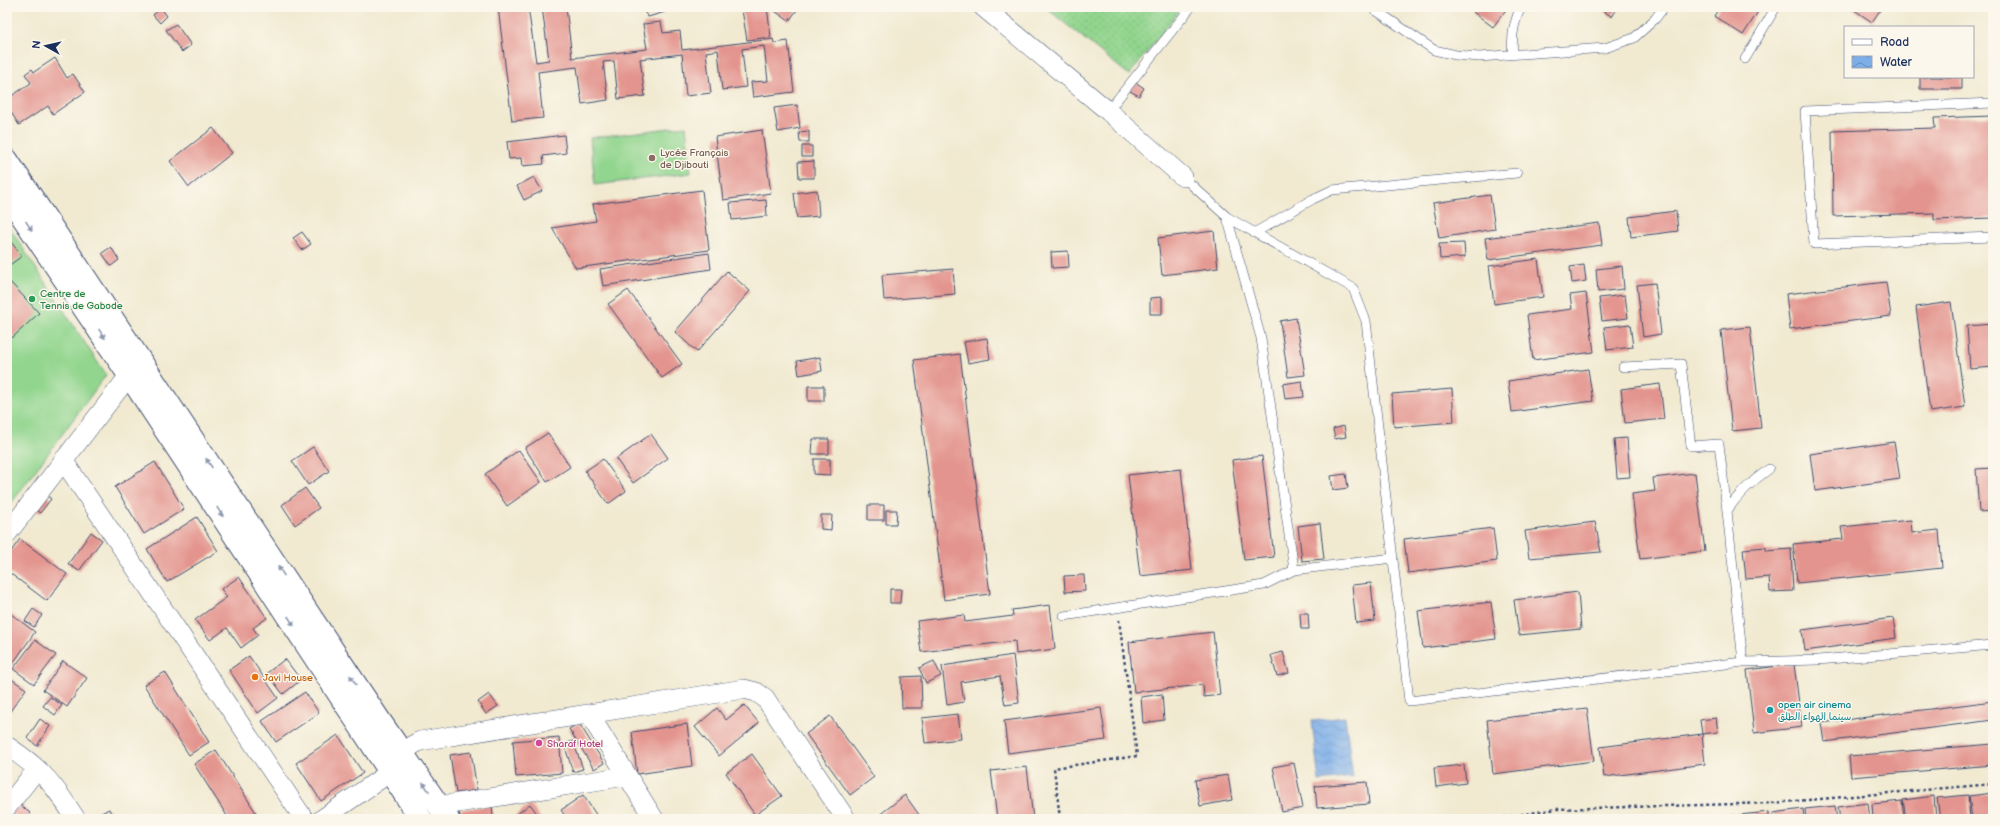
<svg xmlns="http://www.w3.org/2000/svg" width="2000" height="826" font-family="'Balsamiq Sans','Playpen Sans Arabic',sans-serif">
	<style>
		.grass { fill: url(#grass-dots); stroke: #568276 }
		.pitch { fill: #92d58e; stroke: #568276 }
		.water { fill: url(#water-waves); stroke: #4c6ea3 }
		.building { fill: #e3948e }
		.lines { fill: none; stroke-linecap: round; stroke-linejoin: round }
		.service-casing { stroke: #3b4b6f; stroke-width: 10 }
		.minor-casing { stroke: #3b4b6f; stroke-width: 20 }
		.tertiary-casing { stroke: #3b4b6f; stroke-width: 24 }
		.path { stroke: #3b4b6f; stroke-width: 2.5; stroke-dasharray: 3 3; stroke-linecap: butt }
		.service { stroke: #fff; stroke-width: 9 }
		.minor { stroke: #fff; stroke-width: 19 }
		.tertiary { stroke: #fff; stroke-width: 22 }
		.oneway { fill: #8d97ae }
		.education-dot { fill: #8d6e63; stroke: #fbf7ec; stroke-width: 1.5 }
		.leisure-dot { fill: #2e9e5b; stroke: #fbf7ec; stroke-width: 1.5 }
		.food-dot { fill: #e8710a; stroke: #fbf7ec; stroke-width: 1.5 }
		.culture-dot { fill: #0f9aa8; stroke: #fbf7ec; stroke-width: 1.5 }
		.hotel-dot { fill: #d1479c; stroke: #fbf7ec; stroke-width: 1.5 }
		.labels { text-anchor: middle; stroke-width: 3; stroke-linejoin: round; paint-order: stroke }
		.education-label { font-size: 10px; fill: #785e54; stroke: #fbf7ec; text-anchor: start }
		.leisure-label { font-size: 10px; fill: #27864d; stroke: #fbf7ec; text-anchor: start }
		.food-label { font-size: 10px; fill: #c56008; stroke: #fbf7ec; text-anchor: start }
		.culture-label { font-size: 10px; fill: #0d838f; stroke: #fbf7ec; text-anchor: start }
		.hotel-label { font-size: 10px; fill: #b23c85; stroke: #fbf7ec; text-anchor: start }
	</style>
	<defs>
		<pattern id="grass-dots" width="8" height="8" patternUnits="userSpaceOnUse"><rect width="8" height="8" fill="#92d58e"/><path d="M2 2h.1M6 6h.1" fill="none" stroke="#7db77d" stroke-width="1.8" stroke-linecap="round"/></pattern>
		<pattern id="water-waves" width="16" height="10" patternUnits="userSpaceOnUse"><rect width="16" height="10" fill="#7daee8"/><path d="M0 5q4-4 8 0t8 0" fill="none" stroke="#668ebf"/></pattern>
	</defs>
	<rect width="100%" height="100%" fill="#fbf7ec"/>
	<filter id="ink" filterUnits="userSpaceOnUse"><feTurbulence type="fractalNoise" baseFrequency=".025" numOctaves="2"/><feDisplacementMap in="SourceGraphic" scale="8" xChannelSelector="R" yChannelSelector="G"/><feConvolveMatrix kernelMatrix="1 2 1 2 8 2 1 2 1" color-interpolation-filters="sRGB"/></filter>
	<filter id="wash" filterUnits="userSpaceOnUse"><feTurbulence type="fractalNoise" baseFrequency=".012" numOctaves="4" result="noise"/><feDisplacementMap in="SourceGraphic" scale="16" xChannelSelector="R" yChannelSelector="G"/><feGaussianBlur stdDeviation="0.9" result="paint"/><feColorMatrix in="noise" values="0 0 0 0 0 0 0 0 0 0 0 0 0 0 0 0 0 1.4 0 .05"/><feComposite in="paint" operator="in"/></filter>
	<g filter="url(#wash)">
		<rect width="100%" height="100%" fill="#f1ead1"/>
		<!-- grass -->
		<path class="grass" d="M1045,7H1182L1129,75Z"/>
		<!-- pitch -->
		<path class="pitch" d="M686,126L691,173L595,185L590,138Z
			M7,224L106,375L7,509Z"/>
		<!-- water -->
		<path class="water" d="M1345,717L1353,777L1319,781L1312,721Z"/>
		<g id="blocks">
			<!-- building -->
			<path class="building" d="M498,7H528L536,62L549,60L542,7H566L572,58L647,49L643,24L661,22L663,33L680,31L682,50L773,39L774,43L788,41L794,92L753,97L751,82L768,81L764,46L742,49L746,87L722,90L718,50L706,52L711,93L686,96L682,54L640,59L645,96L618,99L614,61L603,62L608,100L582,104L577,67L538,72L543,118L512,121Z
				M630,7H665V12L648,17L642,9L631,11Z
				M767,7L771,37L747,40L742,10Z
				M769,7H799L789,21Z
				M1477,7H1508L1493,27L1473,12Z
				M1598,7H1618L1612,17Z
				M1720,7H1761L1743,35L1714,16Z
				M1850,7H1882L1872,22Z
				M161,8L167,16L160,23L153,15Z
				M176,24L191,45L182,52L166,30Z
				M55,58L67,78L73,74L85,92L53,114L48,106L19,125L7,106V99L31,83L25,74L32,69L34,72Z
				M1920,77H1962V89H1920Z
				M1135,82L1144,88L1139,96L1130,91Z
				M797,105L800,128L778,132L774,108Z
				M1993,116V218L1934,220V213L1833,216L1832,131L1935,128L1934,118Z
				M213,128L232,153L189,187L170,161Z
				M762,130L771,193L723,200L715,137Z
				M809,131V142H800L799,132Z
				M564,135L566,153L543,156L544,164L522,166L521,158L509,159L507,142Z
				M802,146H812V157H802Z
				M814,161V178H799L798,162Z
				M534,177L542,191L524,200L517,186Z
				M702,190L709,250L576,268L552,228L596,221L593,204Z
				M817,190L819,216L797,218L794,193Z
				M1490,195L1495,229L1439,238L1433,203Z
				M766,200L767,216L732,220L730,203Z
				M1676,211L1678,231L1631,237L1629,217Z
				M1599,223L1602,245L1488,260L1485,238Z
				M1214,231L1218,268L1162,275L1158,238Z
				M302,232L311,244L302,250L293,238Z
				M7,237L22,256L7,267Z
				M1464,243L1465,257L1440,259L1439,244Z
				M111,247L119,260L111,266L102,253Z
				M1068,251L1069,267L1052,268L1051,252Z
				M709,253L711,269L603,286L600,269Z
				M1538,259L1543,297L1494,304L1489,266Z
				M1584,265L1586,281L1572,283L1570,267Z
				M1622,266L1624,289L1598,292L1596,269Z
				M953,269L955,294L884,300L882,275Z
				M727,271L750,291L697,352L675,332Z
				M10,282L39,313L12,338L7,333V286Z
				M1886,282L1891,316L1790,329L1786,294Z
				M1655,283L1661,334L1643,337L1637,285Z
				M628,290L682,364L662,378L608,304Z
				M1586,293L1594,352L1533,360L1527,315L1572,309L1570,295Z
				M1625,295L1628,318L1602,321L1599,298Z
				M1162,297V314H1150V298Z
				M1951,302L1965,407L1930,412L1916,307Z
				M1296,318L1305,375L1288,377L1280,321Z
				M1630,324L1633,347L1607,350L1604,327Z
				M1992,324L1993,367L1970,369L1967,326Z
				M1750,327L1761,428L1732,431L1721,330Z
				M987,338L990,359L968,363L964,342Z
				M960,354L990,594L944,600L914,360Z
				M820,357L822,371L799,375L797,361Z
				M1588,369L1593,401L1512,412L1508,381Z
				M1302,381L1304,397L1285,399L1283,384Z
				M1660,384L1664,419L1625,423L1621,389Z
				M808,386H824V401H808Z
				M1452,389L1454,422L1394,427L1392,394Z
				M1344,426L1346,437L1335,439L1333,429Z
				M548,433L570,467L547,482L525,448Z
				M651,434L668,458L633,483L616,459Z
				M1627,438L1630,477L1617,478L1614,439Z
				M813,439H829V454H812Z
				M1894,442L1900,479L1815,491L1810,454Z
				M313,447L329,471L308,485L292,461Z
				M519,450L541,482L507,506L485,474Z
				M1262,456L1274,557L1244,560L1232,460Z
				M603,459L626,491L608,504L585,471Z
				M814,459H830V475L814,474Z
				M155,462L184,509L144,534L115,487Z
				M1993,468V511L1979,512L1976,469Z
				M1181,469L1192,570L1140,576L1128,475Z
				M1695,473L1705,551L1640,559L1632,494L1655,491L1653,478Z
				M1346,474L1348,488L1333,490L1331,476Z
				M305,488L319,508L295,525L282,505Z
				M44,493L51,499L40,513L33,508Z
				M868,505H884V520H868Z
				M886,510H897L896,524H886Z
				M821,515H832L831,530L821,529Z
				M197,517L218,551L167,582L147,549Z
				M1911,520L1912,533L1939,530L1942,568L1797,583L1793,544L1843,539L1841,527Z
				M1595,522L1601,552L1529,558L1525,531Z
				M1320,523L1324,559L1302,561L1298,526Z
				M1493,528L1497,561L1408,573L1404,539Z
				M91,532L102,540L79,571L68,564Z
				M20,539L67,574L47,601L7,571V557Z
				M1766,547V551L1791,549L1793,591L1770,592L1769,577L1746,579L1743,549Z
				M1084,575L1085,591L1065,592L1064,576Z
				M239,577L267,618L253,628L258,635L241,648L227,628L210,640L195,620L227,597L221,589Z
				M1371,583L1375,621L1356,623L1352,585Z
				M890,589H901L900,603H890Z
				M1578,592L1581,629L1519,635L1514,600Z
				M1491,602L1496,639L1423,648L1418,611Z
				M1050,605L1055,649L1016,654L1015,641L921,652L917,621L964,615L965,622L1013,616L1012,610Z
				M33,609L42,615L34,627L25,621Z
				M7,611L35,632L11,666L7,664Z
				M1300,613H1308L1309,629H1301Z
				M1893,618L1896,638L1805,651L1802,630Z
				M1213,632L1220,695L1204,697L1203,685L1134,692L1129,642Z
				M35,640L56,655L34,684L13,669Z
				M1283,652L1289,673L1277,676L1271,655Z
				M1013,655L1019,703L1005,705L1000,676L961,682L964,702L947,705L942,666Z
				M249,656L278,698L258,713L229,670Z
				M285,659L301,680L283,694L267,673Z
				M63,661L87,678L67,707L43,690Z
				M934,661L941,676L926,683L919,668Z
				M1794,664L1802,727L1754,733L1747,670Z
				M165,672L209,742L189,755L144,685Z
				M7,676L26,689L8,714L7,713Z
				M921,676L922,708H902L901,677Z
				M305,692L319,713L276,742L262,721Z
				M489,694L498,706L486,714L478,702Z
				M1162,694L1164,720L1143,723L1141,697Z
				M50,697L62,705L55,715L43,706Z
				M1993,701V720L1824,742L1821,723Z
				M744,705L759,723L719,756L695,727L717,708L726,720Z
				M1101,708L1106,740L1008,753L1004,721Z
				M1587,708L1594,761L1493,774L1487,720Z
				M958,714L961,739L925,743L922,718Z
				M830,716L874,777L850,795L806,734Z
				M1716,718L1718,732L1702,734L1700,720Z
				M40,719L50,726L37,746L27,738Z
				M579,723L604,763L594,769L569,729Z
				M687,724L692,766L637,774L632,732Z
				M1702,734L1705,764L1604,777L1600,747Z
				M338,735L363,773L321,801L296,763Z
				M559,737L562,773L516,777L513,741Z
				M573,741L583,769L573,772L564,744Z
				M1993,744V765L1851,777L1849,756Z
				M216,750L260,819H229L194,764Z
				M471,752L477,790L456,793L450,755Z
				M752,754L782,796L755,815L726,773Z
				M1294,763L1303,808L1282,812L1273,767Z
				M1464,765L1466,783L1436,787L1434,768Z
				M1027,767L1033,819H997L991,771Z
				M1228,775L1232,800L1200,806L1195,780Z
				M1367,782L1369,804L1317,808L1315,786Z
				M1993,793V819H1972L1969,796Z
				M583,795L599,819H567L561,810Z
				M905,795L922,819H880L878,816Z
				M1968,795L1970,819H1940L1937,798Z
				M1934,796L1936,819H1906L1903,800Z
				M1902,801L1904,819H1873L1872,804Z
				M1868,803L1870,819H1840L1838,807Z
				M19,804L30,813L25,819H20L12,813Z
				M530,804L541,819H511Z
				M492,805L493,817L460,819L459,810Z
				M1835,806L1837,819H1806L1805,809Z
				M109,809L114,819H95L94,817Z
				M1803,809L1804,819H1773V813Z
				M1769,812V819H1739V815Z
				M1735,815V819H1711V818Z"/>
		</g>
	</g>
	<g filter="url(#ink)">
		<use href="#blocks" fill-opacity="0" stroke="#3b4b6f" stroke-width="1"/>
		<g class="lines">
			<defs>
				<path id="service" d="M1371,7L1434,50L1456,55L1479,57L1605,48L1634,38L1655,19L1664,7
					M1513,55C1511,37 1513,23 1521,7
					M1745,59L1776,7
					M1993,103L1805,111L1814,244L1993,237
					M1108,111L1191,7
					M1183,177L1227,217L1353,288L1366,321L1409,701L1743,662L1818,660L1993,645
					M1227,217L1261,338L1294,570L1393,558
					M1254,233L1313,199L1332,190L1517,173
					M1623,367L1681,364L1691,446L1719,444L1727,511
					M1064,616L1264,585L1294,570
					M1743,662L1727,511C1738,494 1752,481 1769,469"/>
				<path id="minor" d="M983,7L1108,111L1183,177
					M63,460L304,819
					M7,534L138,364
					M589,714L654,819
					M7,746C17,753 28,760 37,769C53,783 64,801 76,819
					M439,806L626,776
					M7,807L37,769
					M322,819L389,773L411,746L420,741L744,689L756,692L765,698L846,819"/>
				<path id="tertiary" d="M7,160L380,721L448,819
					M7,194L129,375L421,819"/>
			</defs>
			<!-- service casing -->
			<use href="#service" class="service-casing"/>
			<!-- minor casing -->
			<use href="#minor" class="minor-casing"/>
			<!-- tertiary casing -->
			<use href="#tertiary" class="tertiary-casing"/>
			<!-- path -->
			<path class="path" d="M1060,819L1054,768L1137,756L1119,620
				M1491,819L1557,809L1773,803L1993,784"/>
			<!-- service -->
			<use href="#service" class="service"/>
			<!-- minor -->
			<use href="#minor" class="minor"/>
			<!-- tertiary -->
			<use href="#tertiary" class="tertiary"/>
		</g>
		<!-- one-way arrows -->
		<defs><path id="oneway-solid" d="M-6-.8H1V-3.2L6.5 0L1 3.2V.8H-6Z"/></defs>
		<g class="oneway">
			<use href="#oneway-solid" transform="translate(29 226) rotate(56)"/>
			<use href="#oneway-solid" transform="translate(102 334) rotate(56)"/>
			<use href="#oneway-solid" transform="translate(209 463) rotate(-124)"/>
			<use href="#oneway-solid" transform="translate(220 512) rotate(57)"/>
			<use href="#oneway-solid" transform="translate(281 571) rotate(-124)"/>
			<use href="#oneway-solid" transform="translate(291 621) rotate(57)"/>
			<use href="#oneway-solid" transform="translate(353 680) rotate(-124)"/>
			<use href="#oneway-solid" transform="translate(426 787) rotate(-125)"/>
		</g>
	</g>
	<!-- markers -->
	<circle class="education-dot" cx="652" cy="158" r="4"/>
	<circle class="leisure-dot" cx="32" cy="299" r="4"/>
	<circle class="food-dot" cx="255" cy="677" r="4"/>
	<circle class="culture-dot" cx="1770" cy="710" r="4"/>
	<circle class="hotel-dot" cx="539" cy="743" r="4"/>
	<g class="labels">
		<!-- education labels -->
		<g class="education-label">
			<text x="660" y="156">Lycée Français<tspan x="660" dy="12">de Djibouti</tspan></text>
		</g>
		<!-- leisure labels -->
		<g class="leisure-label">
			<text x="40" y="297">Centre de<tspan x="40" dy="12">Tennis de Gabode</tspan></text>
		</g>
		<!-- food labels -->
		<g class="food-label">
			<text x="263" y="681">Javi House</text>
		</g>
		<!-- culture labels -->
		<g class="culture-label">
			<text x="1778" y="708">open air cinema<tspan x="1778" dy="12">سينما الهواء الطلق</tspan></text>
		</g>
		<!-- hotel labels -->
		<g class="hotel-label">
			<text x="547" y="747">Sharaf Hotel</text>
		</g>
	</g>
	<!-- margin -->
	<rect width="2000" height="826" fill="none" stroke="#fbf7ec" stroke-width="24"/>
	<!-- legend -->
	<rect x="1844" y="26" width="130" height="52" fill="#fbf7ec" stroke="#a1a7b3"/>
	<rect x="1852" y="39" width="20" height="6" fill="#ffffff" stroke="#a1a7b3"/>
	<text x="1880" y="46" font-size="12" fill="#1b2f5e">Road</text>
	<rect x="1852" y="56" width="20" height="12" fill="url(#water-waves)" stroke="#a1a7b3"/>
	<text x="1880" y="66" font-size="12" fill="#1b2f5e">Water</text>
	<!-- north arrow -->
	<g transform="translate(46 46) rotate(278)" stroke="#fbf7ec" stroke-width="3" paint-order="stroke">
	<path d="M0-3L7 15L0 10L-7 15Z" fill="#1b2f5e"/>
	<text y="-6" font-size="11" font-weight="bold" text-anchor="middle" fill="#1b2f5e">N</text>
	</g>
</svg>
